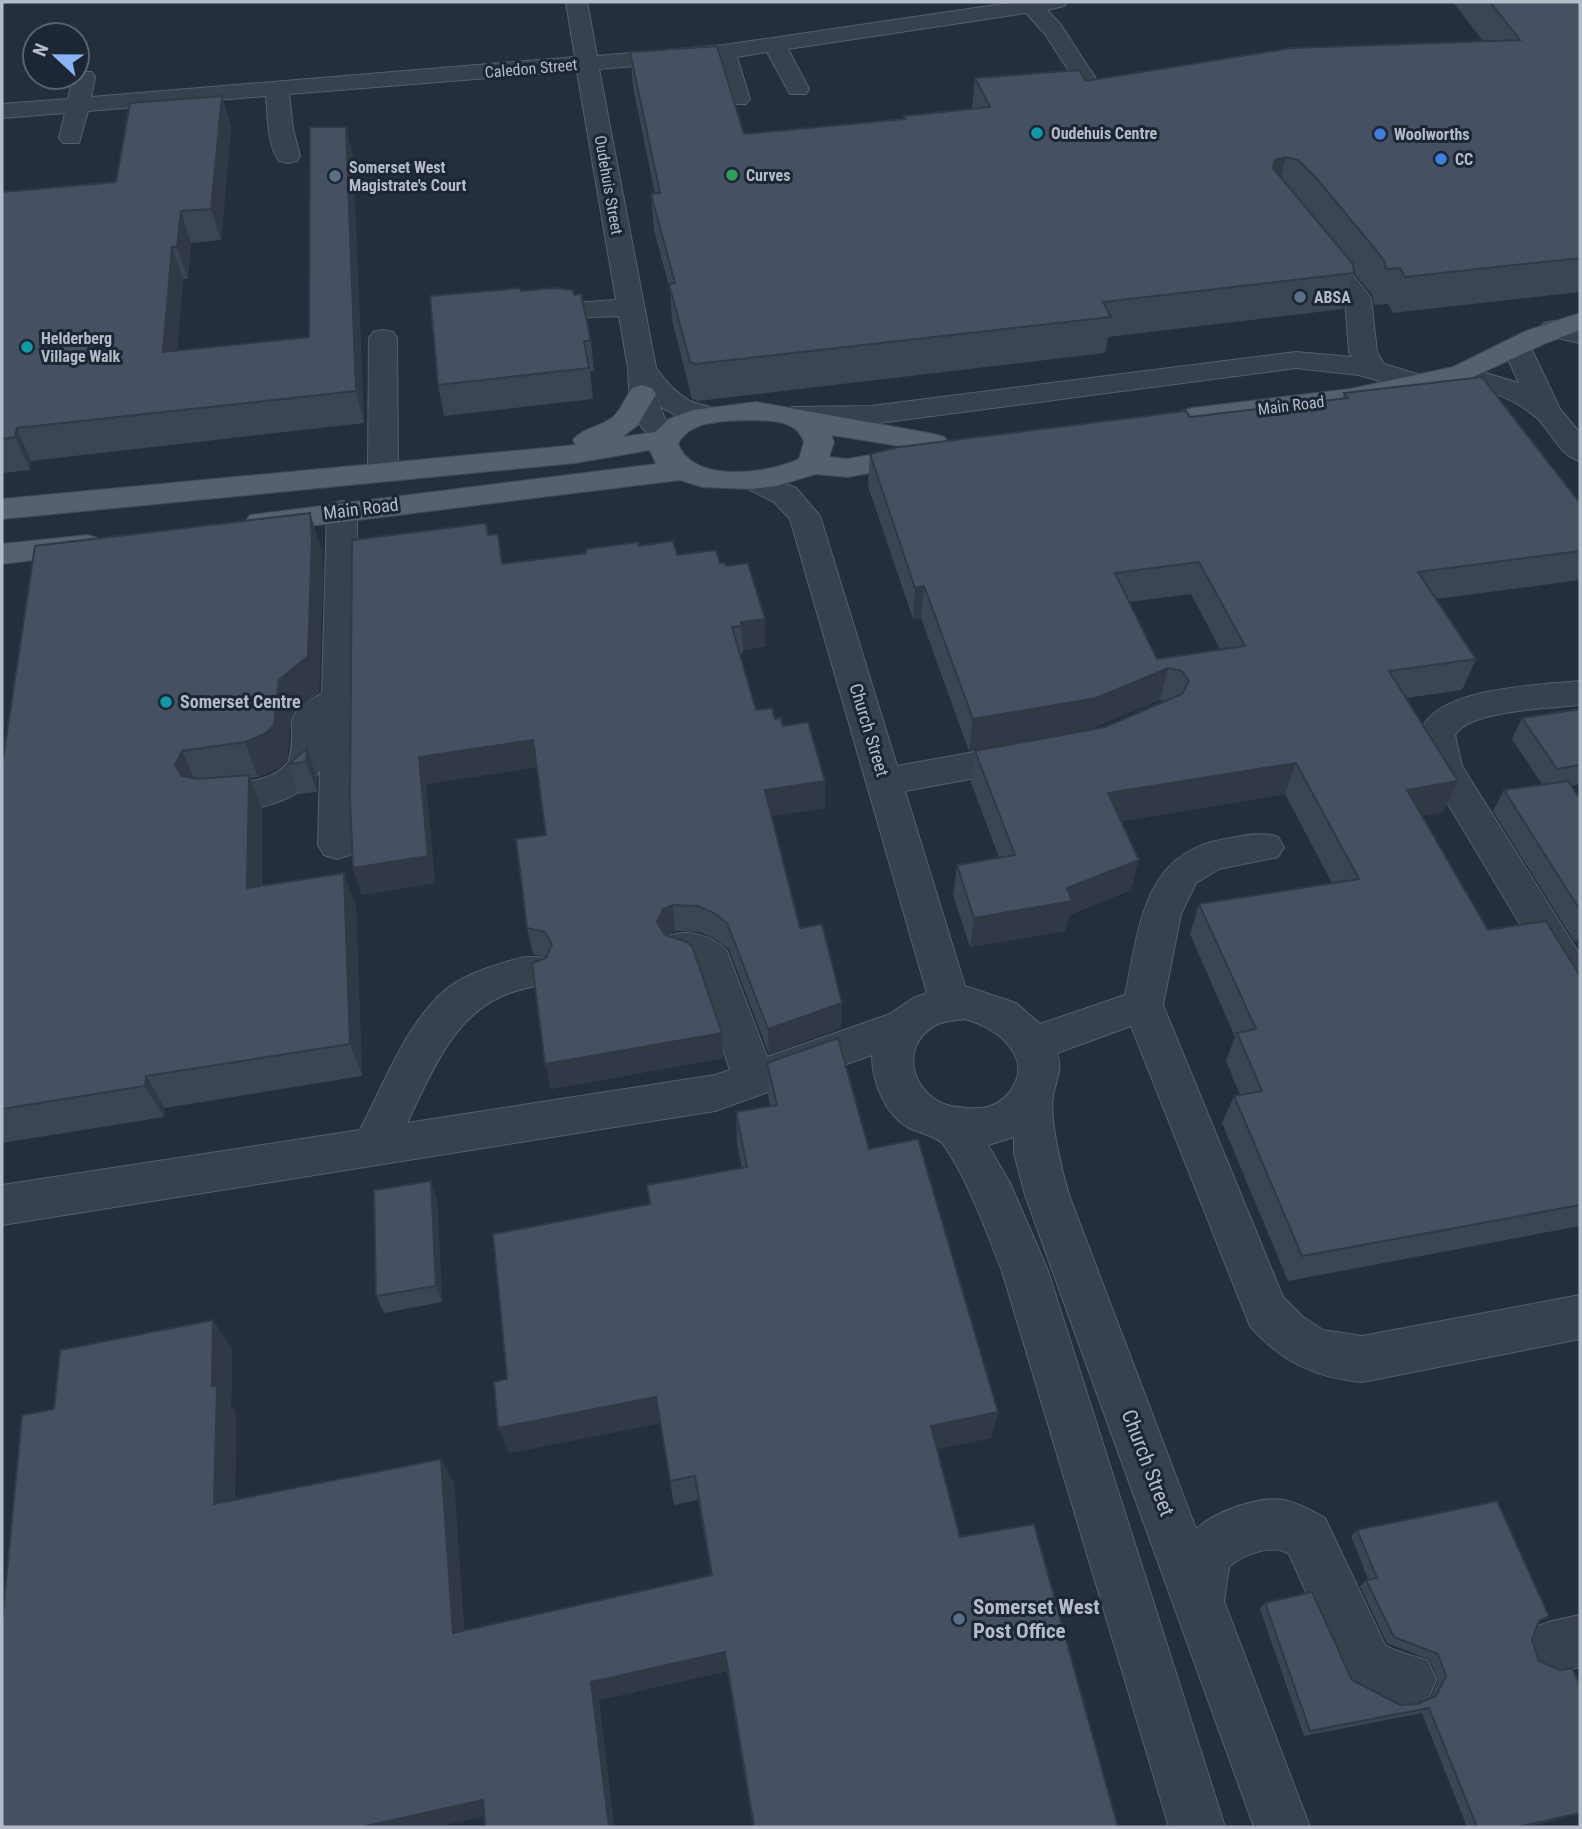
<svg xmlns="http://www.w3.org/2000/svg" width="1582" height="1829" font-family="'Roboto Condensed',sans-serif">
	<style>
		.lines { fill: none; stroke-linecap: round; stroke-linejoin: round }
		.minor-casing { stroke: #565f6c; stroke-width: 2 }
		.major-casing { stroke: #414a57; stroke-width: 2 }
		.minor { fill: #38414e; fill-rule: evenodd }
		.major { fill: #56606e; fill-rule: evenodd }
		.wall { fill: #3b4654; fill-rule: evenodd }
		.shaded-wall { fill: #303945 }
		.building { fill: #455162; stroke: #303945; stroke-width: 2; fill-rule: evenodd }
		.culture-dot { fill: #0f9aa8; stroke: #1d2633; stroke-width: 2.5 }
		.shop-dot { fill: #3f7fe0; stroke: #1d2633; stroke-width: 2.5 }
		.leisure-dot { fill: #2e9e5b; stroke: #1d2633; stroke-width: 2.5 }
		.service-dot { fill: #5c6f8a; stroke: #1d2633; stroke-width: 2.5 }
		.labels { text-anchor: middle; stroke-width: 6; stroke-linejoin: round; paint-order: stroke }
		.far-street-label { font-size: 16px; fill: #b4bcc9; stroke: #1d2633 }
		.far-poi-label { font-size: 16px; font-weight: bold; fill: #b4bcc9; stroke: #1d2633; text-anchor: start }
		.street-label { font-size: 18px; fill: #b4bcc9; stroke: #1d2633 }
		.poi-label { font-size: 18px; font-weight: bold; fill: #b4bcc9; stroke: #1d2633; text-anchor: start }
		.near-street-label { font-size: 21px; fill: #b4bcc9; stroke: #1d2633 }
		.near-poi-label { font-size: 21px; font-weight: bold; fill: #b4bcc9; stroke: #1d2633; text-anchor: start }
	</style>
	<rect width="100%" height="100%" fill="#242f3e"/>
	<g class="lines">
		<defs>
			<path id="minor" d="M566,2H587L597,56L724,45L1016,2H1067L1064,6L1047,10L1061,25L1102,88L1099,93H1083L1045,34L1026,13L788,49L809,89L806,94H790L767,52L737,57L750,99L746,104H730L726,99L715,59L599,69L656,368C665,381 676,393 690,401C701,406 715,406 722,416L717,422C698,427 676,417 660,406L665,419L680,437L675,443L665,446L655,443L637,421L630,406L628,368L619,316L567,318L557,316L553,310L557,304L616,300L577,71L289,94L293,129L300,156L297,161L288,163L279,161C267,144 268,117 266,96L88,111L79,143H63L59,138L65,113L2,118V104L68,99L73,77H77V72H92L95,77L91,97L575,57Z
				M1317,238L1326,241L1371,298L1377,352L1384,364L1430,378L1434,384L1430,390L1420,393L1359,375L1296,368L871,424L793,425L783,422L778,416L783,410L793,407L871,406L1296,352L1352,357L1349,352L1345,299L1304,246L1308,241Z
				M1554,321L1580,327V343L1544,335L1540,329L1544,323Z
				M383,330L393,332L397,338L398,471L394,478L383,480L372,478L368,471L369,338L373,332Z
				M1517,340L1527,342L1531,348L1560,409L1580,433V461C1560,456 1552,433 1538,419C1515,397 1481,389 1452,380L1448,374L1452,368L1462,366L1519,383L1503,348L1507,342Z
				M757,472L796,488L820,516L897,766L1024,743L1037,747L1042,756L1037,765L1024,769L905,791L965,986L1016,1003L1040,1024L1125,995C1140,927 1142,853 1225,839C1243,836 1260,831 1278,837L1284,847L1278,857L1219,869L1196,883L1181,914L1163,1005L1283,1297L1303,1317L1323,1330L1362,1336L1580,1295V1339L1362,1382C1316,1378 1280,1361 1250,1326L1131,1026L1057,1053C1063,1069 1056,1080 1053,1096C1049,1119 1062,1171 1069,1195L1196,1529C1216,1511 1258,1496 1284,1500C1298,1503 1313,1511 1325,1518L1385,1645C1398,1653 1413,1655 1428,1661L1436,1680L1428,1699L1409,1707H1393L1347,1683L1289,1554C1272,1543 1242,1555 1229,1567L1224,1601L1310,1827H1254L1025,1195L1014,1153V1137L988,1145L1010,1183L1048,1271L1225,1827H1169L1002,1271C986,1231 968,1179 943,1144C937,1136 919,1133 909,1128C885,1115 872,1081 872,1055L715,1111L2,1225V1185L360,1130C384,1084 405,1026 444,991C459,978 478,971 497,965C515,959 531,953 549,960L555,971L549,982C534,987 517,989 502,996C451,1019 430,1076 407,1123L715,1075L730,1070L696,970L691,965L668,958L662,947L668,936C689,929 711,935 727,951L767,1057L890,1014L913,998L927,993L790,519L774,502L746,488L742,481L746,474ZM964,1019C998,1027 1037,1059 1008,1094C996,1107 985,1109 969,1108C958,1107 948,1107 938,1101C907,1083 903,1041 938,1024C945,1021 956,1020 964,1019Z
				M342,501L353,504L357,511L356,845L350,855L337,859L324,855L318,845L320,770C302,804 234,819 198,808L193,798L198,788C228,779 268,789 289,761C300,718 275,721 322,693L327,511L331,504Z
				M1580,681V705C1553,708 1468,710 1455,735L1462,766L1580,955V1005L1566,1001L1432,777C1426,766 1416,745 1421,731C1436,687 1541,685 1580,681Z
				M1580,1615V1667L1552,1673L1533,1666L1526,1647L1533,1628L1552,1621Z"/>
			<path id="major" d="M1580,313V330L1546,343L1462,382L1350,407L1192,426L1182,423L1177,417L1182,411L1192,408L1350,389L1453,367L1526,331Z
				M642,385L652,388L656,394L638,425L622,437L655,432L669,419L693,410L756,402L934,434L944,437L949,443L944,449L933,452L936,456L932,462L847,477L816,474L776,486L752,489L702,487L680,480L261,532L250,529L245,522L250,515L656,464L650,450L575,463L2,519V499L576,445L573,440C582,428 601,427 613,417C622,409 625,398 632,388ZM756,420C775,421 797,421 804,442L799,459C768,474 691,484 678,443C693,418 730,421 756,420ZM831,435L912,448L847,459L829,457L834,442Z
				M87,535L98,538L103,545L98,552L2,564V544Z"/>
		</defs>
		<!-- minor casing -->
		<use href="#minor" class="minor-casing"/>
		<!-- major casing -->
		<use href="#major" class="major-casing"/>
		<!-- minor -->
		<use href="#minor" class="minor"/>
		<!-- major -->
		<use href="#major" class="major"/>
	</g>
	<!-- wall -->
	<path class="wall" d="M1453,2H1580V292L1393,313L1388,304L1374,305L1373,296L1354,273L1343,309L1108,337L1105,353L698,401L692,399L672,320L670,290L654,230L651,194H655L633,87L630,52L744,134L903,119V116L972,109L975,78L1086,81L1483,41Z
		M222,96L231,127L221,240L191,243L188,279H183L177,351L309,337L346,127L353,157L364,423L31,461L30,470L2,473V192L116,182Z
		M521,291L574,295L591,341L594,371H590L593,399L444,416L438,385Z
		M1344,393L1580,503V580L1436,599L1476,659L1462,690L1406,698L1458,781L1443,812L1422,816L1488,930L1580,976V1226L1288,1281L1222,1123L1234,1096L1240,1095L1226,1061L1235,1037L1190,934L1199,904L1332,883L1285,794L1121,821L1131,890L1069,915L1065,931L970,947L953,895L957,865L999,858L971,782L975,751L1105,727L1167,701L1160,700L1089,729L969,751L921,618L913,619L868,486L870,454L1342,399ZM1191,594L1220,649L1157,659L1129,602Z
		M486,523L488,535L504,564L639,546L677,555L720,563L765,646L743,650V653L740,654L756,710L775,719L783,726L825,781V808L772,816L800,928L842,1003L841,1028L769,1054L729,949L715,939L700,932L675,931L666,935L722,1033L723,1058L551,1089L545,1064L546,957L533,954L527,928L546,835L537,767L426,784L435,883L362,895L353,868Z
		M321,548L323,573L319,692L291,715L287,760L279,768L258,777L250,778L262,809V886L356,907L362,1076L165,1108L164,1117L2,1143V766Z
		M1580,709V784L1571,786L1580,799V940L1574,941L1493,811L1504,790L1542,784L1512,739L1522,718Z
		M307,748L317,778V792L299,794L289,764Z
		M767,1063L869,1149L998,1412L991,1438L937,1449L960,1537L1118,1827H753L727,1671L599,1700L614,1827H485L484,1816L435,1827L54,1409L232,1348L231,1406L236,1412L235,1500L441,1459L454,1483L464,1630L711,1576L698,1500L674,1505L660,1423L509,1453L507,1379L650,1204L742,1168L737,1144L736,1112L770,1106L768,1095Z
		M437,1199L442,1302L384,1313L376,1296Z
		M1357,1530L1541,1622L1538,1624L1532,1640L1539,1661L1580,1685V1814L1526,1827H1467L1422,1713L1304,1736L1260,1609L1265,1603L1352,1680L1400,1705L1417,1704L1430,1699L1438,1681L1430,1660L1387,1643L1360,1586L1366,1580L1368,1579L1351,1536Z"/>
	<!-- shaded-wall -->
	<path class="shaded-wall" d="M222,96L231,127L221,240L211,209Z
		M346,127L353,157L364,423L356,391Z
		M1286,157L1277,192L1273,168L1275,160Z
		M181,211L191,243L188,279L177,247Z
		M172,247L183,279L174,384L163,352Z
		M17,428L31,461L30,470L15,437Z
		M310,513L321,548L323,573L319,692L291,715L287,760L279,768L258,777L245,742Z
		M924,586L921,618L913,619L915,588Z
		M765,619V646L743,650L741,622Z
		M1168,668L1160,700L1089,729L969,751L973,719Z
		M533,740L538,767L426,784L435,883L362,895L353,868L419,757Z
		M307,748L317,778V792L306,762Z
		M182,751L197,785L191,799L175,765Z
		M1296,763L1285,794L1101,824L1108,793Z
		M249,775L262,809L261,921L247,888Z
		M825,781V808L766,817L765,790Z
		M1458,781L1443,812L1393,821L1407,790Z
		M1139,860L1131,890L1069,915L1065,931L970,947L974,918L1067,888Z
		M344,873L356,907L362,1076L350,1044Z
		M673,905L675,931L666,935L660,948L657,922L663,909Z
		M842,1003L841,1028L769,1054L768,1029Z
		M722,1033L723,1058L551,1089L545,1064Z
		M146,1076L165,1108L164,1117L145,1086Z
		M431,1181L437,1199L442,1302L436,1286Z
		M213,1320L232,1348L231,1406L236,1412L234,1527L214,1504L212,1386Z
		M656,1397L661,1423L509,1453L498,1428Z
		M998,1412L991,1438L926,1451L931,1426Z
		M441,1459L454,1483L466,1652L453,1633Z
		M725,1652L727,1671L599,1700L614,1827H609L591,1682Z
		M483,1800L495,1814L435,1827H362Z"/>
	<!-- building -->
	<path class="building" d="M1490,2H1580V258L1405,277L1400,268L1386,269L1384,260L1318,180L1298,160L1286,157L1275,160L1273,168L1353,264L1354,273L1103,302L1111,317L696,364L690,362L669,284L675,283L651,194L660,193L630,52L717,46L744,134L905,119L903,116L990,107L975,78L1079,70L1086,81L1291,48L1520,40Z
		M222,96L211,209L181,211L177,247H172L163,352L309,337L310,127H346L356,391L17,428L15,437L2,439V192L116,182L130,103Z
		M520,288L521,291L553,288L573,290L574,295L581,294L591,341H584L589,368L438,385L430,296Z
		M1482,377L1580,503V551L1418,572L1476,659L1389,671L1458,781L1407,790L1488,930L1546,921L1580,976V1205L1302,1256L1234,1096L1262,1091L1237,1033L1256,1029L1199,904L1359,879L1296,763L1108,793L1139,860L1067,888L1072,901L974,918L957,865L1015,855L975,751L1105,727L1182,694L1189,681L1182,671L1168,668L1096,698L973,719L924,586L915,588L870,454L899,447L1186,411L1190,417L1348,398L1344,393ZM1199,562L1245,646L1157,659L1115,573Z
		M310,513L312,537L308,656L279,680L274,725L266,733L245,742L182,751L175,765L182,776L197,779L249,775L247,888L344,873L350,1044L146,1076L145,1086L2,1109V766L35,546Z
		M486,523L488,535L498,534L502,564L586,553V549L638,542L639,546L673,541L677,555L716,550L720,563H725L726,566L748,563L765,619L741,622L742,626L732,627L756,710L772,708L775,719L781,718L783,726L808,722L825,781L765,790L800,928L822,924L842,1003L768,1029L727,923L714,913L698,906L673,905L663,909L657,922L665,935L687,942L692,946L722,1033L545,1064L532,963L546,958L552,944L545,932L527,928L516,839L546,835L533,740L419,757L428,856L353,868L350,799L352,540Z
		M1580,709V765L1557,769L1522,718Z
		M307,748L306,762L289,764Z
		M1568,781L1580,799V910L1504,790Z
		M838,1038L869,1149L918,1139L998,1412L931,1426L960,1537L1034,1524L1118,1827H754L725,1652L591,1682L609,1827H485L483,1800L362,1827H2V1623L22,1415L54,1409L60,1350L213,1320L212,1386H217L214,1504L441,1459L453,1633L712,1575L695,1476L670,1481L656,1397L498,1428L494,1382L507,1379L493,1234L650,1204L647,1185L747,1167L736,1112L777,1105L767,1063Z
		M431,1181L436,1286L376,1296L374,1190Z
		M1497,1501L1549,1616L1539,1621L1532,1640L1539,1661L1560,1670L1572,1668L1580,1685V1813L1518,1827H1477L1429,1708L1310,1731L1265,1603L1312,1592L1352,1680L1400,1705L1417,1704L1436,1696L1446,1676L1438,1654L1394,1637L1366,1580L1377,1578L1357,1530Z"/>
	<!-- markers -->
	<g class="culture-dot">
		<circle cx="1037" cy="133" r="7"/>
		<circle cx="27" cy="347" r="7"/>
		<circle cx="166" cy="702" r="7"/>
	</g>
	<g class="shop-dot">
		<circle cx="1380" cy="134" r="7"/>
		<circle cx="1441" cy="159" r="7"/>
	</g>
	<circle class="leisure-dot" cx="732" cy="175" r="7"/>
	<g class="service-dot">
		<circle cx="335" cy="176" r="7"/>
		<circle cx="1300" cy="297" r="7"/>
		<circle cx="959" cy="1619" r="7"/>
	</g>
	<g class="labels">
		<!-- far-street labels -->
		<g class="far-street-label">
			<text transform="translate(531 68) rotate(-5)" y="6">Caledon Street</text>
			<text transform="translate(609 185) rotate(80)" y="6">Oudehuis Street</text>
			<text transform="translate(1291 405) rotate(-7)" y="6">Main Road</text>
		</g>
		<!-- far-poi labels -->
		<g class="far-poi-label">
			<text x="1051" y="139">Oudehuis Centre</text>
			<text x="1394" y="140">Woolworths</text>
			<text x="1455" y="165">CC</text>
			<text x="349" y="173">Somerset West<tspan x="349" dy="18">Magistrate's Court</tspan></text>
			<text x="746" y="181">Curves</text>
			<text x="1314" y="303">ABSA</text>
			<text x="41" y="344">Helderberg<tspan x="41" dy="18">Village Walk</tspan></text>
		</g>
		<!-- street labels -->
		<g class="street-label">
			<text transform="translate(361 509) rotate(-7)" y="6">Main Road</text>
			<text transform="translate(869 730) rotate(73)" y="6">Church Street</text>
		</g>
		<!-- poi labels -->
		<g class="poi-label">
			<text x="180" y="708">Somerset Centre</text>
		</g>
		<!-- near-street labels -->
		<g class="near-street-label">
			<text transform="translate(1148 1463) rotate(69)" y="7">Church Street</text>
		</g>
		<!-- near-poi labels -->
		<g class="near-poi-label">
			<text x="973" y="1614">Somerset West<tspan x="973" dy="24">Post Office</tspan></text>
		</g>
	</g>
	<!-- border -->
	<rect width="1582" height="1829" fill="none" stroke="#b4bcc9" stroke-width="7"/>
	<!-- north arrow -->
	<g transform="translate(56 56) rotate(292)"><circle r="33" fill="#1d2633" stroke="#59626f" stroke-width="2"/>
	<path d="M0-5L12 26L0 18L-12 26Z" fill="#8ab4f8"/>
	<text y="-10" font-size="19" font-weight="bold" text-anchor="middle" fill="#b4bcc9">N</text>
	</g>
</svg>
